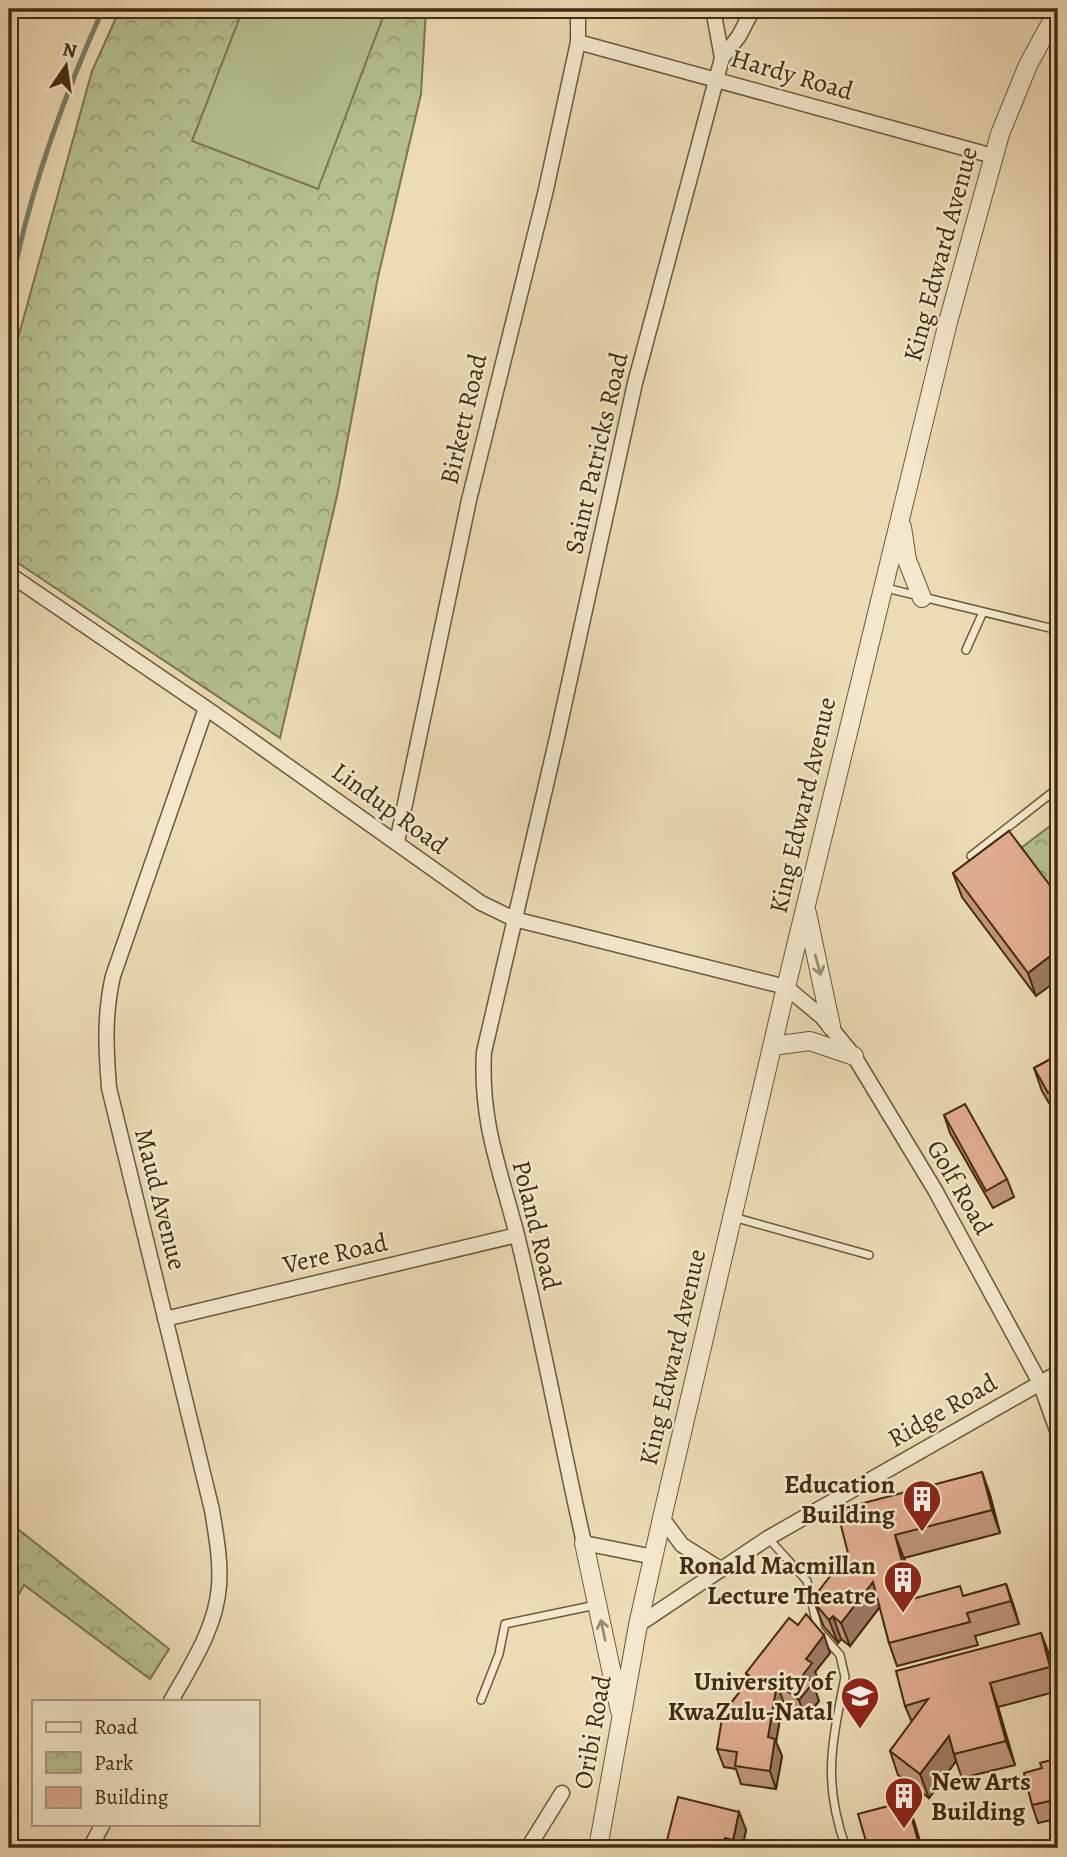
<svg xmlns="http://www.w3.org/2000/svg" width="1067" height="1857" font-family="Alegreya,serif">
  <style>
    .park { fill: url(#park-crowns); stroke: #7c7650; stroke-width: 2 }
    .pitch { fill: #b5c18f; stroke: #7c7650; stroke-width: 2 }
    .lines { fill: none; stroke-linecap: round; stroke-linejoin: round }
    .stream { stroke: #77816d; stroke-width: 5 }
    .service-casing { stroke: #6d573a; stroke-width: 10 }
    .minor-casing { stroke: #6d573a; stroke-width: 17 }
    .tertiary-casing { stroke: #6d573a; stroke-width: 20 }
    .service { stroke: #f3e8ce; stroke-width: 7 }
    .minor { stroke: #f3e8ce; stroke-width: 14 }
    .tertiary { stroke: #f3e8ce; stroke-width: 18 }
    .wall { fill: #c2967c; stroke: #432b11; stroke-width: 2 }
    .shaded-wall { fill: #9e7a65; stroke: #432b11; stroke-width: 2 }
    .building { fill: #e2ae90; stroke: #432b11; stroke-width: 2 }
    .oneway { stroke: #9b8a70 }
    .labels { text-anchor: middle; stroke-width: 5; stroke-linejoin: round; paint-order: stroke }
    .street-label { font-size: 26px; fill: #432b11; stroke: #f3e8ce }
    .poi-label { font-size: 26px; font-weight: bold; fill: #432b11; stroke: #f3e8ce; text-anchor: end }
  </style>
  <defs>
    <pattern id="park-crowns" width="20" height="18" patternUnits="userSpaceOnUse" patternTransform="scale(1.75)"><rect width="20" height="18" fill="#b5c18f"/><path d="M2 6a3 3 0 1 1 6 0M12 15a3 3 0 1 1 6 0" fill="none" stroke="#959d73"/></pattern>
  </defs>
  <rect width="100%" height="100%" fill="#ecdbb4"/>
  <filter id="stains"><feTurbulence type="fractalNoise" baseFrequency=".00286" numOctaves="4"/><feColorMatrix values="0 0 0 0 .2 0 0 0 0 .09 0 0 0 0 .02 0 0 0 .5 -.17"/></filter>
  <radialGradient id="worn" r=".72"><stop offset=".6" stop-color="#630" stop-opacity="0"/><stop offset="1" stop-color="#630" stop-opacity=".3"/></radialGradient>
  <path class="park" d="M120,9h306l-5,85 -43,183 -41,219 -57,242 -271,-181v-154l9,-65 74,-267z
    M1058,820v77l-37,-49z
    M9,1522l160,127 -19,30 -126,-94 -15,26z"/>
  <path class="pitch" d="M243,9h143l-68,180 -126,-48z"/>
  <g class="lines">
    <path class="stream" d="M9,298c18,-101 52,-196 94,-289"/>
    <g class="service-casing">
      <path id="service" d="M886,588l172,42
        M966,650l17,-38
        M971,856l87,-68
        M733,1217l136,38
        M768,1538l39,43 11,49 22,25 5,22c-13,67 -23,104 1,171
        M481,1700l18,-46 6,-30 91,-19
        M96,1838l13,10"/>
    </g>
    <g class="minor-casing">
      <path id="minor" d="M713,9l9,49
        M578,42l415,114
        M9,574l197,134 275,195 33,16 272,68 36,30 32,39 81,134 105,193 18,50
        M397,842l72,-342 76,-306 33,-152v-33
        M165,1319l352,-84
        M662,1518l20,27 38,24
        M654,1557l-70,-14c-23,-102 -42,-206 -67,-308 -17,-66 -37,-113 -33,-183l72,-310 79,-359 87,-325 17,-22 14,-27
        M638,1625l130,-87 290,-165
        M171,1701c20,-36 45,-73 48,-115 2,-25 -3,-51 -7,-76l-103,-422c-3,-39 -5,-73 4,-112l93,-268
        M90,1848l13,-24
        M528,1848l34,-55"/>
    </g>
    <g class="tertiary-casing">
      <path id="tertiary" d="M902,527l5,33 15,38
        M807,913l24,113
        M772,1046l38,-5 44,15
        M584,1543l36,168
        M598,1848l40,-223 24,-107 124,-531 162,-665 52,-188 28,-69 30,-55"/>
    </g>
    <use href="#service" class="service"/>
    <use href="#minor" class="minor"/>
    <use href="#tertiary" class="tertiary"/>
  </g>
  <path class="wall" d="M1009,831l27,165 -74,-99 -9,-24z
    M1058,1055v59l-2,1 -14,-24 -8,-23z
    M944,1115l63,64 7,18 -21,11 -43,-75z
    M982,1472l8,23 10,38 -96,25 10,40 49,-2 43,-12 8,23 5,17 -44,12 3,9 -81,21 -8,-23 -9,-36 -30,39 -9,-7 -3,4 -14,-16 -9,-23 33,-51z
    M798,1625l32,28 -15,19 4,9 -5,6 5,14 -14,17 -22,-17 -7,41 6,14 -6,33 -35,-5 -5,-15 -12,-2 -7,-18 11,-42 21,-27 -3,-7z
    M1041,1633l9,24 8,34 -60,16 17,58 -53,13 -6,-17 -27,37 -31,-23 -8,-24 22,-29 -7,-16z
    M1058,1758v66l-2,-5 -18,4 -6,-18 10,-37z
    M739,1812l7,18 -4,18h-77z"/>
  <path class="shaded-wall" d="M1058,950v30l-22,16 -8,-23z
    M982,1472l8,23 10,38 -8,-23z
    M895,1535l9,23 16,64 -8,-23z
    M873,1582l8,23 -31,41 -9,-23z
    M1006,1584l8,23 5,17 -8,-23z
    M833,1616l8,23 -3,4 -9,-23z
    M1041,1633l9,24 8,32 -8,-22z
    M824,1635l6,18 -15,19 4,9 -5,6 5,14 -14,17 -6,-18 7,-41z
    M777,1683l6,18 -7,41 6,14 -6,33 -6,-18 -2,-34z
    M990,1683l8,24 17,58 -9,-24z
    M949,1736l7,25 -27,37 -9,-24z
    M907,1801l8,23 7,24h-2z
    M739,1812l7,18 -4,18h-6l-3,-8z
    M725,1838l4,10h-6z"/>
  <path class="building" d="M1009,831l49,65v54l-30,23 -75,-100z
    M1058,1055v42l-4,-8 -6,4 -14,-25z
    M965,1104l42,75 -21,12 -42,-76z
    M1058,1179v11l-4,-8z
    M982,1472l10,38 -97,25 17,64 48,-13 3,10 43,-12 5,17 -44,12 3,9 -81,21 -16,-61 -32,41 -8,-7 -4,4 -14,-16 -1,-7 34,-44 -11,-43z
    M806,1614l18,21 -18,24 6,4 -9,12 10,8 -14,17 -22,-17 -9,54 7,2 -5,32 -35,-5 2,-14 -20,-3 7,-43 4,1 23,-30 -5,-4 43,-55 9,7z
    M1041,1633l9,34 -60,16 16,58 -52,13 -5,-18 -29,38 -30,-23 38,-52 -23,7 -9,-35z
    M1058,1758v47l-6,1 -2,-5 -18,4 -8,-32 18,-5 -2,-5z
    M678,1797l61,15 -6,28 -8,-2 -2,10h-58z
    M907,1801l13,47h-52l-10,-34z"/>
  <defs><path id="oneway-shaft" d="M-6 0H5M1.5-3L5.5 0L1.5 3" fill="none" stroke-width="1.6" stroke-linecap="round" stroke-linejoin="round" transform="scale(1.75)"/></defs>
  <g class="oneway">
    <use href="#oneway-shaft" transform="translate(818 965) rotate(75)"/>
    <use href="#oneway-shaft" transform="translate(603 1630) rotate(-102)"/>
  </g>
  <defs>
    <g id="building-pin" transform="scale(2.0125)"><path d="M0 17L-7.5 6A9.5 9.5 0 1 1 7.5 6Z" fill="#8f2418" stroke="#f3e8ce"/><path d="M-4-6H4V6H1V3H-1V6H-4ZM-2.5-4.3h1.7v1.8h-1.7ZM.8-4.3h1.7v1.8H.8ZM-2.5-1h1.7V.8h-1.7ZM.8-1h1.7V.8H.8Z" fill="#fff"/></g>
    <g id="university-pin" transform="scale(2.0125)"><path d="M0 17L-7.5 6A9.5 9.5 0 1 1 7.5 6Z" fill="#8f2418" stroke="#f3e8ce"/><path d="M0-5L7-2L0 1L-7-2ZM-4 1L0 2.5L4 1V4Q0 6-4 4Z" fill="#fff"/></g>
  </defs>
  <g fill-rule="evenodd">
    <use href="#building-pin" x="922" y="1499"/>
    <use href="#building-pin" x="903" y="1580"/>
    <use href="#university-pin" x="860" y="1696"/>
    <use href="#building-pin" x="904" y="1796"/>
  </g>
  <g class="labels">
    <g class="street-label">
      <text transform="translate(792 74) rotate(16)" y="9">Hardy Road</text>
      <text transform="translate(940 254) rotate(-75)" y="9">King Edward Avenue</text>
      <text transform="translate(463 419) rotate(-77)" y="9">Birkett Road</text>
      <text transform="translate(596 453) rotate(-77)" y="9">Saint Patricks Road</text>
      <text transform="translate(802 805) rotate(-77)" y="9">King Edward Avenue</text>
      <text transform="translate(390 808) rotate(36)" y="9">Lindup Road</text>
      <text transform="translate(960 1187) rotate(60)" y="9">Golf Road</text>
      <text transform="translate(161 1199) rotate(76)" y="9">Maud Avenue</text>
      <text transform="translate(537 1225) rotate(76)" y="9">Poland Road</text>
      <text transform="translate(335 1253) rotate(-13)" y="9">Vere Road</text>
      <text transform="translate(672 1357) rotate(-77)" y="9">King Edward Avenue</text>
      <text transform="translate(942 1410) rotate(-30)" y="9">Ridge Road</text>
      <text transform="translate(592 1732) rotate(-80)" y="9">Oribi Road</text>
    </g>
    <g class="poi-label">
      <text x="895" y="1493">Education<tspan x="895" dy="30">Building</tspan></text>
      <text x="876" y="1574">Ronald Macmillan<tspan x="876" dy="30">Lecture Theatre</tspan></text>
      <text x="833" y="1690">University of<tspan x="833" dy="30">KwaZulu-Natal</tspan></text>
      <text x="931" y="1790" text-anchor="start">New Arts<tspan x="931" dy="30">Building</tspan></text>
    </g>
  </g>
  <rect width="1067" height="1857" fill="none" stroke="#ecdbb4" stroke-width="35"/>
  <rect x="10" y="10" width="1046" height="1836" fill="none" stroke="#432b11" stroke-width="3.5"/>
  <rect x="18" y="18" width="1032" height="1822" fill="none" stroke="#432b11" stroke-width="2"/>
  <rect x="32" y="1700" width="228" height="126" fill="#f3e8ce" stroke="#ad9c82" stroke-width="2"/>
  <rect x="46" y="1722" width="35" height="10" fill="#f3e8ce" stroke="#ad9c82" stroke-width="2"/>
  <text x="94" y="1734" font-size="21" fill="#432b11">Road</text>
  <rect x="46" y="1752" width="35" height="21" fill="url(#park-crowns)" stroke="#ad9c82" stroke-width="2"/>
  <text x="94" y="1770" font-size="21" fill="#432b11">Park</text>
  <rect x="46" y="1787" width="35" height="21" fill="#e2ae90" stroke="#ad9c82" stroke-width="2"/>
  <text x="94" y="1804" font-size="21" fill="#432b11">Building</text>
  <g transform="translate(66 66) rotate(13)" stroke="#f3e8ce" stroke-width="5" paint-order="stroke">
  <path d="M0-5L12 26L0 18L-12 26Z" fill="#432b11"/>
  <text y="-10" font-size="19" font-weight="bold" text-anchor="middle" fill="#432b11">N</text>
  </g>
  <rect width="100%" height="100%" filter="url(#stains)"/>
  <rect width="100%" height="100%" fill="url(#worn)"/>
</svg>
